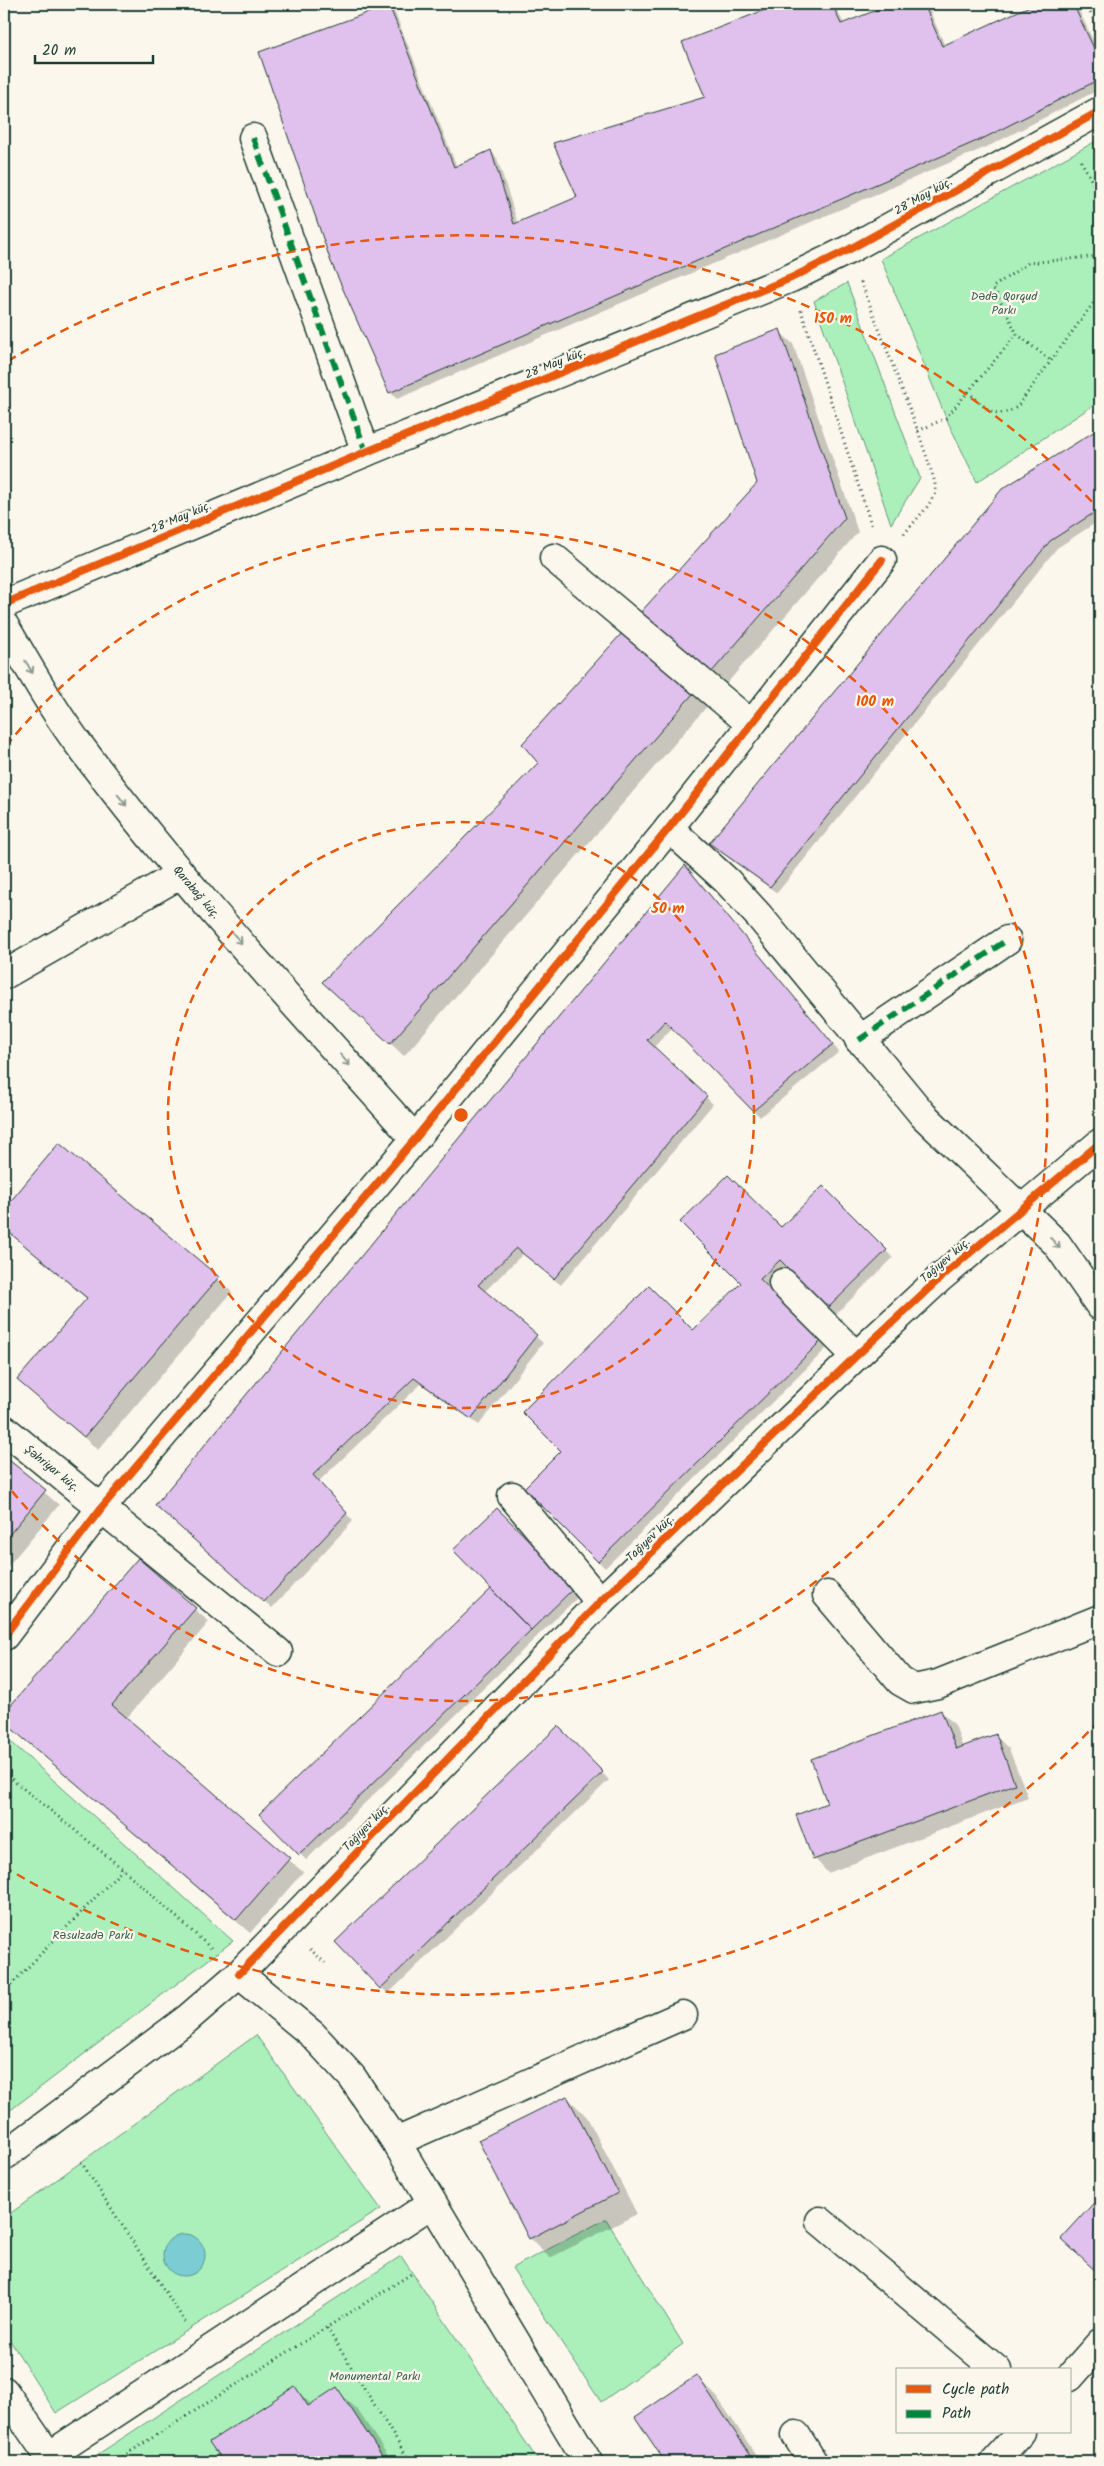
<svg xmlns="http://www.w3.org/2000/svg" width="1104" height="2466" font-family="Kalam,sans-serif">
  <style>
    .green { fill: #abf0bb; stroke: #659678 }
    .water { fill: #7ccdd3; stroke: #579393 }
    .shadow { fill: #0003 }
    .building { fill: #e0c0ec; stroke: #1f3d34 }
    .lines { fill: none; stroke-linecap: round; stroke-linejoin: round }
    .minor-casing { stroke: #1f3d34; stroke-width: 31 }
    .major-casing { stroke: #1f3d34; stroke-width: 31 }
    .path { stroke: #1f3d34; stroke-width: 3; stroke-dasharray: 1 4; stroke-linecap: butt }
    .minor { stroke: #fbf7ec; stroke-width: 28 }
    .major { stroke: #fbf7ec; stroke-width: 28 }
    .quiet { stroke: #00873e; stroke-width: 6; stroke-dasharray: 12 6; stroke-linecap: butt }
    .cycleway-casing { stroke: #fbf7ec; stroke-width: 11 }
    .cycleway { stroke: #e8590c; stroke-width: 8 }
    .oneway { stroke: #8d9a90 }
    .ring { fill: none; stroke: #e8590c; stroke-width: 2.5; stroke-dasharray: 9 6 }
    .labels { text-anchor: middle; stroke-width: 4.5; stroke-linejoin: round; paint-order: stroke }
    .street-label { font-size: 12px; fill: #1f3d34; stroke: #fbf7ec }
    .park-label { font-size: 12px; fill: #3b614f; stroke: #fbf7ec }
    .centre { fill: #e8590c; stroke: #fbf7ec; stroke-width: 2.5 }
    .ring-label { font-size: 15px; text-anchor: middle; font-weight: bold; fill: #e8590c; stroke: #fbf7ec; stroke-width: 4.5; stroke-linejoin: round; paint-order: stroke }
  </style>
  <rect width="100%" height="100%" fill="#fbf7ec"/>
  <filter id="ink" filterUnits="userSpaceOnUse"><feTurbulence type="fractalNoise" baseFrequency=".02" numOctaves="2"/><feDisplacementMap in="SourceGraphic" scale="10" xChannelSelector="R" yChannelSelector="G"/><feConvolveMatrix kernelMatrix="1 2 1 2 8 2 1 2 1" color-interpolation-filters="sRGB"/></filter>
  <g filter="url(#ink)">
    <path class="green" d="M1100,139v262l-123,81 -31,-64 -65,-159z
      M847,283l73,195 -29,46 -77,-223z
      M11,1742l222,199 -229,174v-364z
      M256,2035l125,174 -325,204 -52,-82v-113z
      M606,2219l77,125 -82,58 -89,-134z
      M401,2256l138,206h-453z"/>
    <path class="water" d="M163 2255a21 21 0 1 1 42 0a21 21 0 1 1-42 0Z"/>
    <path class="shadow" d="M783,4h51l10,20 52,-20h31l18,42 92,-42h39l24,51v34l-109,56 -594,254 -7,-7 -1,-386 6,7 62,154 34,-16 6,7 21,66 61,-27 127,-99 -22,-55z
      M779,331l14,13 65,188 -454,524 -80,-74 216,-219 218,-279z
      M1100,429v91l-43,28 -280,345 -59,-43 -7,-7 292,-353z
      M692,873l147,179 -79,65 -87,-90 -20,21 60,56 -152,181 -38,-31 -39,38 59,51 -64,82 -58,-41 -103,98 35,39 -81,87 -108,-96z
      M60,1145l172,147 -134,158 -79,-70 68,-81 -83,-71v-17z
      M823,1187l70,71 -57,56 -49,-48 -22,21 62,61 -222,220 -79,-80 167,-156 49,-49 39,-54z
      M4,1458l55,47 -55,66z
      M497,1510l83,85 -274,265 -45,-46 232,-225z
      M138,1559l71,63 -83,97 177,153 -53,61 -246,-212v-6z
      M941,1711l14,14 8,23 32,-13 14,14 19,48 -200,76 -13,-14 14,-55z
      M558,1728l51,52 -221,214 -51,-52z
      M567,2097l20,20 50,97 -87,44 -20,-20z
      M1100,2198v76l-38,-35z
      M697,2377l20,20 44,65h-94l-31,-45z
      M294,2388l18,17 24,-16 21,20 35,53h-167l-14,-20z"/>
    <path class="building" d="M780,4h52l9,20 51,-20h32l18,42 92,-42h39l27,57v18l-116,59 -595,255 -58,-131 -72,-210 130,-47 65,162 37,-17 23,74 63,-27 -24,-54 152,-46 -23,-55z
      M780,329l65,189 -455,526 -68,-62 216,-219 -16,-19 235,-261 -42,-129z
      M1100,428v81l-50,32 -280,346 -61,-44 293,-354z
      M685,865l148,179 -80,67 -88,-90 -18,19 60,56 -153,183 -38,-31 -38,37 59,50 -66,84 -57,-41 -101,97 34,38 -83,89 -109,-97z
      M59,1143l160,134 -135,160 -67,-57 70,-82 -83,-70v-19z
      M728,1175l53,52 42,-41 64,64 -59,58 -48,-48 -20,19 61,62 -223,221 -74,-74 37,-37 -39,-39 127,-126 44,44 48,-47 -61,-61z
      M4,1456l42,34 -42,51z
      M497,1508l78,79 -44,43 -78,-80z
      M138,1558l58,50 -84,97 178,153 -54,62 -232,-198v-9z
      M491,1589l40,41 -232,225 -40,-41z
      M941,1710l15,39 40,-15 19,50 -202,76 -17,-45 31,-12 -16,-44z
      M558,1726l45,46 -223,217 -45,-47z
      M567,2096l51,97 -89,46 -51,-99z
      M1100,2196v79l-39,-36z
      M697,2375l58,87h-90l-30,-45z
      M295,2386l13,20 29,-19 49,75h-163l-14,-20z"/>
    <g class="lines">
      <g class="minor-casing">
        <g id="minor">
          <path d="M253,138l113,314"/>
          <path d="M554,558l197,166"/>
          <path d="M4,604l362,-152 425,-174 57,-28 252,-139"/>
          <path id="s1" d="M4,625c25,42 49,86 79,125 102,137 219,262 332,389"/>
          <path d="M669,828l58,53 32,35 164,199 134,129 43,62"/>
          <path d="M4,975l177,-101"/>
          <path d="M859,1040l148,-100"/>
          <path d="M783,1283l73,73"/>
          <path id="s2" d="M4,1429l274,223"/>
          <path d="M512,1496l88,106"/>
          <path d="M827,1595l73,86 14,8 24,-5 162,-65"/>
          <path d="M4,1636l98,-129 313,-368 254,-311 213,-268"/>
          <path d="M239,1974l361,-372 256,-246 84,-78 160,-135"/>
          <path d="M396,2142l287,-127"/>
          <path d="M4,2156l183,-137 52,-45 74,61 39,42 44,65 192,320"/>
          <path d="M820,2221l177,149"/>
          <path d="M1070,2377l30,-34"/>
          <path d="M796,2435l17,27"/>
          <path d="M49,2456l382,-252"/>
          <path d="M994,2462l27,-30"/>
        </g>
      </g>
      <g class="major-casing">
        <path id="major" d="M4,2391l49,71"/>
      </g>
      <path class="path" d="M1086,4l14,29
        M1081,161l19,35
        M861,282l57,149 17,51v11l-7,13 -24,28
        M801,310l71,217
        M1017,334l33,26
        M968,392c19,16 25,29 49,15l83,-113
        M918,431l28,-13 71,-84 -24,-47 35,-24 72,-7
        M4,1773l119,96 90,81
        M310,1949l15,14
        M4,1992l119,-123
        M81,2162l106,163
        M327,2328l83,134
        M114,2462l297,-188"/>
      <use href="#minor" class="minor"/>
      <use href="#major" class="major"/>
      <path class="quiet" d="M253,138l113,314
        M859,1040l148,-100"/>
      <g class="cycleway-casing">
        <path id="cycleway" d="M4,604l362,-152 425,-174 57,-28 252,-139
          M4,1636l98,-129 313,-368 254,-311 213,-268
          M239,1974l361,-372 256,-246 84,-78 160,-135"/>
      </g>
      <use href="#cycleway" class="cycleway"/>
    </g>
    <defs><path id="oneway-shaft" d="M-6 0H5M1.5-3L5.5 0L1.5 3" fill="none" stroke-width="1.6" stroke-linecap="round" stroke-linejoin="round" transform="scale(1.25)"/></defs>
    <g class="oneway">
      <use href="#oneway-shaft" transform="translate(29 667) rotate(59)"/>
      <use href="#oneway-shaft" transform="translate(122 800) rotate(52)"/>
      <use href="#oneway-shaft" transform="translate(237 938) rotate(49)"/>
      <use href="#oneway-shaft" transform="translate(345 1060) rotate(49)"/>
      <use href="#oneway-shaft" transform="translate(1055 1243) rotate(48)"/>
    </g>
  </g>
  <g class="ring">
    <circle cx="461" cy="1115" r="293"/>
    <path d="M6 746A586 586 0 1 1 6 1484"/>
    <path d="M1099 1721A880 880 0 0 1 8 1869M8 361A880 880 0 0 1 1099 509"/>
  </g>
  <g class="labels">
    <g class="street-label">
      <text transform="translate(923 196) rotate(-29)" y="4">28 May küç.</text>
      <text transform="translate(555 363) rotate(-22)" y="4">28 May küç.</text>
      <text transform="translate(181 517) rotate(-23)" y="4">28 May küç.</text>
      <text dy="4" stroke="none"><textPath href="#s1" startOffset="330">Qarabağ küç.</textPath></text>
      <text transform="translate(945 1260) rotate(-41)" y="4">Tağıyev küç.</text>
      <text dy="4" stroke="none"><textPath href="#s2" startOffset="62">Şəhriyar küç.</textPath></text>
      <text transform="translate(650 1538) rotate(-44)" y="4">Tağıyev küç.</text>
      <text transform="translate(366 1827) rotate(-46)" y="4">Tağıyev küç.</text>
    </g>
    <g class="park-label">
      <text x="1004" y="300">Dədə Qorqud<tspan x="1004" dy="14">Parkı</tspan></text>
      <text x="93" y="1939">Rəsulzadə Parkı</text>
      <text x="375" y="2380">Monumental Parkı</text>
    </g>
  </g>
  <circle cx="461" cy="1115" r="8" class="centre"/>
  <g class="ring-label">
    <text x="833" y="323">150 m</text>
    <text x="875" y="706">100 m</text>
    <text x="668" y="913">50 m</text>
  </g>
  <rect width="1104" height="2466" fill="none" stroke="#fbf7ec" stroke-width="20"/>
  <rect x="10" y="10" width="1084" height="2446" fill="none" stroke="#1f3d34" stroke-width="2" filter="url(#ink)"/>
  <rect x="896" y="2368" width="175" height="65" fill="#fbf7ec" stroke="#a3ada2"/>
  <rect x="906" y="2385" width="25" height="8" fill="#e8590c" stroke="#a3ada2"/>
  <text x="942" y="2394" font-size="15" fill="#1f3d34">Cycle path</text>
  <rect x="906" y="2410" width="25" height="8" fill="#00873e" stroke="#a3ada2"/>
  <text x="942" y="2418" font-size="15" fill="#1f3d34">Path</text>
  <path d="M35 55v8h118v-8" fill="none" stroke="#1f3d34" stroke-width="2.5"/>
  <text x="42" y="55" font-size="15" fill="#1f3d34" stroke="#fbf7ec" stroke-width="4" paint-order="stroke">20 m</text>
</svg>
